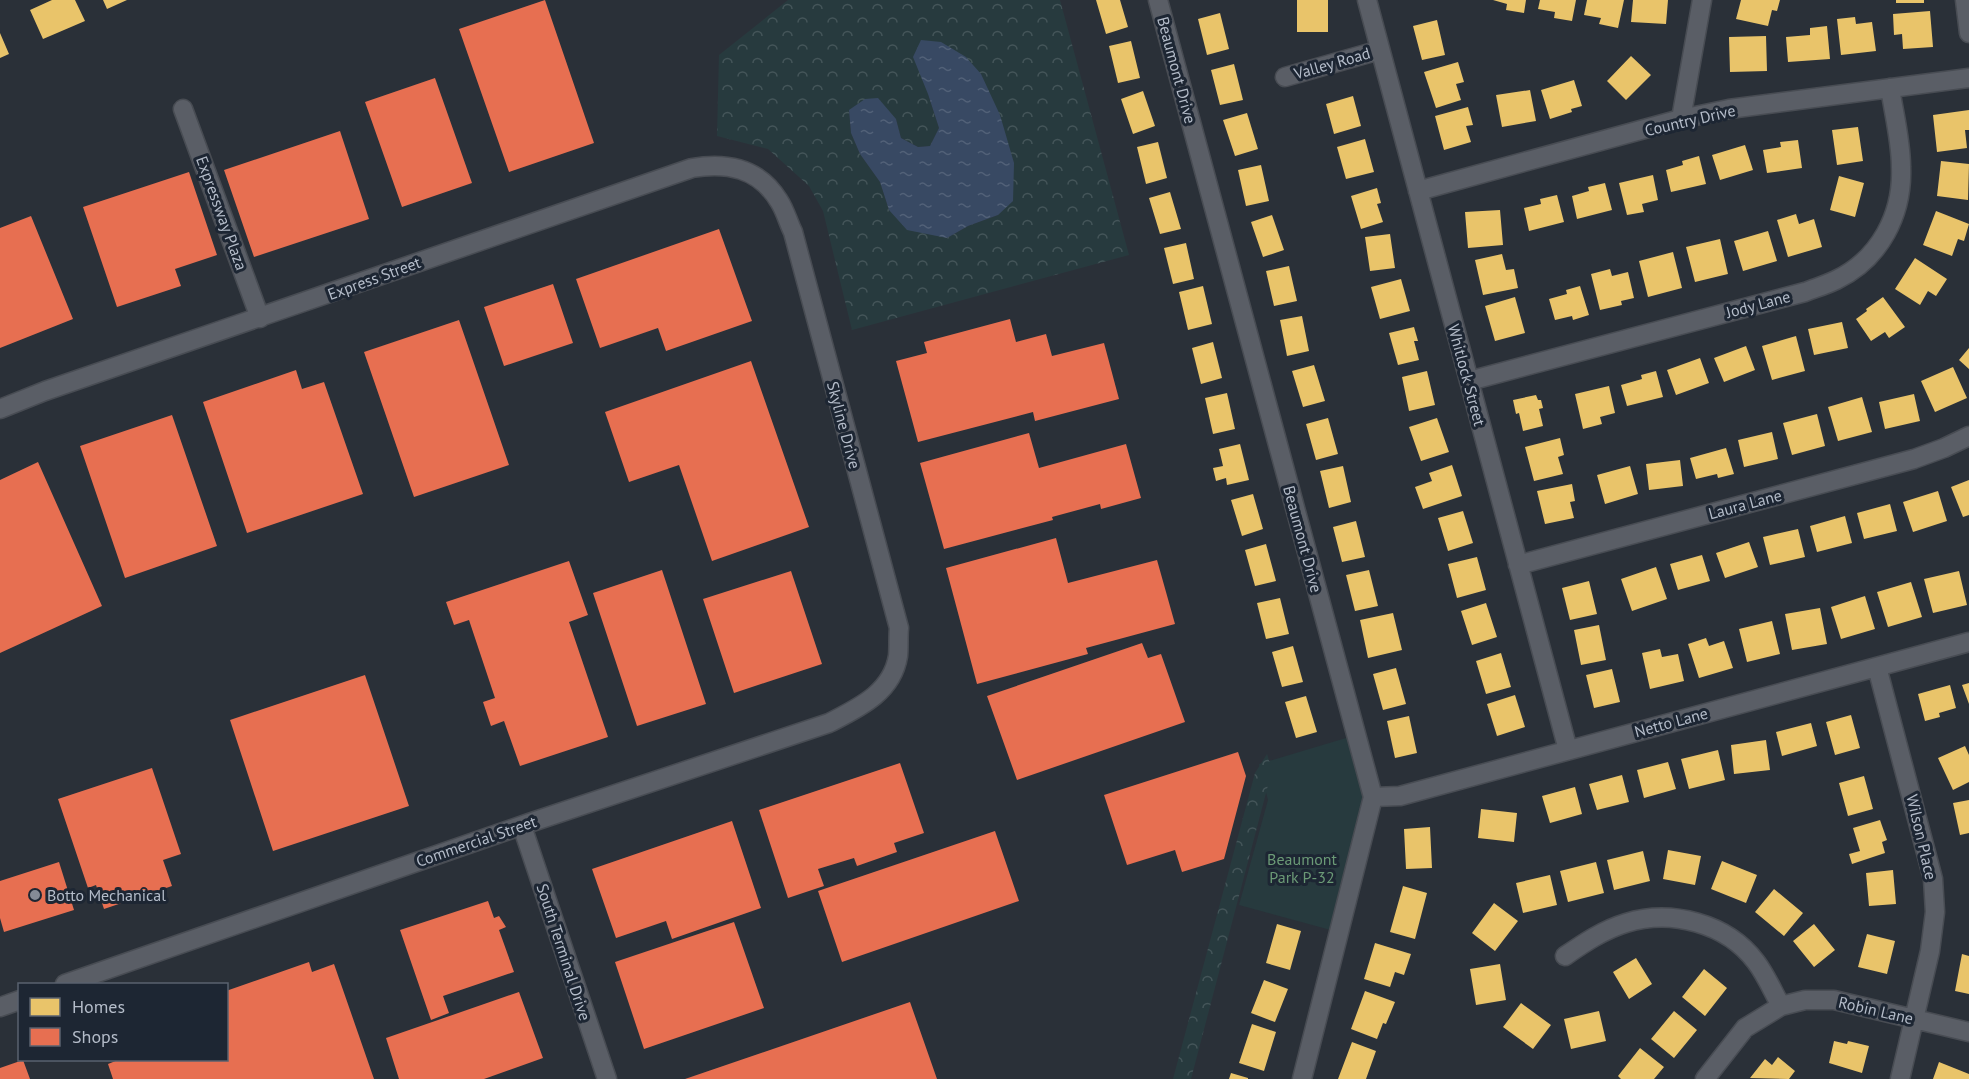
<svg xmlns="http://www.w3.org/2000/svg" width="1969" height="1079" font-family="'PT Sans',sans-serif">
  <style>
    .green { fill: #273a3e }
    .forest { fill: url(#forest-crowns); fill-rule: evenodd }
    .water { fill: url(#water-ripples) }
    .homes { fill: #e9c46a }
    .shops { fill: #e76f51 }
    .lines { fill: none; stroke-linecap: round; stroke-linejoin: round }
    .minor-casing { stroke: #484c53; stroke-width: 21 }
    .minor { stroke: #5a5e66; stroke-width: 18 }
    .poi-dot { fill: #848b96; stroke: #1d2633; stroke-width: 2 }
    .labels { text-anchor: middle; stroke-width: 6; stroke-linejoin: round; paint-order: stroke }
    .street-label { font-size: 16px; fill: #b4bcc9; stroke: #1d2633 }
    .park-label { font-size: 16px; fill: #6b9a76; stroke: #1d2633 }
    .poi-label { font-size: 16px; fill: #b4bcc9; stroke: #1d2633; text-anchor: start }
  </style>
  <defs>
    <pattern id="forest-crowns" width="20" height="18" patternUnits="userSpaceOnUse" patternTransform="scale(1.5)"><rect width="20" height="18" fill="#273a3e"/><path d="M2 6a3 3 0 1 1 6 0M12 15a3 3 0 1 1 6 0" fill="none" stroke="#445559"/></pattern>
    <pattern id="water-ripples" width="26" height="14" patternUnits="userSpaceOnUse" patternTransform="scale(1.5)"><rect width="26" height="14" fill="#384963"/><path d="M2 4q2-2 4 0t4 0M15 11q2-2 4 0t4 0" fill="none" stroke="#526178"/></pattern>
  </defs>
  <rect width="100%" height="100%" fill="#2a3038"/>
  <path class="green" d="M1356,735l17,62 -35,135 -99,-27 29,-105 -9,-36z"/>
  <path class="forest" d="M788,0h272l69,255 -277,75 -29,-119 -14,-25 -41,-37 -51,-13 2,-81zM928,94l70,121 -30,11 -21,12 -58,-28 -9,-28 -20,-28 -9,-21 -2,-23 47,9 5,19 17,9 12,-1 9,-18z
    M1267,754l5,16 -81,309h-18l82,-306z"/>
  <path class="water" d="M921,40l20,2 25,15 15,17 19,41 14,48 -1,38 -15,14 -30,11 -21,12 -40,-8 -18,-20 -9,-28 -20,-28 -9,-21 -2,-23 16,-11 13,-1 18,21 5,19 17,9 12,-1 9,-18 -11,-34 -15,-37z"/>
  <path class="homes" d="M52,0h23l10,21 -42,18 -13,-29z
    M103,0h24l-20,9z
    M1096,0h24l8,27 -22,7z
    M1297,0h31v32h-31z
    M1493,0h33l-2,13 -18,-3 1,-6z
    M1540,0h36l-4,21 -18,-3 1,-6 -17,-3z
    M1587,0h37l-6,28 -19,-4 2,-6 -17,-3z
    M1633,0h35l-2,24 -35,-2z
    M1741,0h39l-3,11 -5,-1 -4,16 -32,-7z
    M1896,0h28v3h-28z
    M1930,11l3,36 -30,2 -1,-15 -8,1 -1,-21z
    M1220,13l9,36 -22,6 -9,-36z
    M1855,17l1,7 16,-2 4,29 -35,4 -4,-36z
    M1437,20l8,35 -23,5 -9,-34z
    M1827,26l3,33 -42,3 -2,-25 24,-2v-7z
    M0,33l9,21 -9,4z
    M1766,36l1,35 -37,1 -1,-35z
    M1131,41l9,37 -22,5 -9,-37z
    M1631,56l20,19 -25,25 -19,-19z
    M1458,62l6,20 -8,2 5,16 -25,8 -12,-36z
    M1234,64l9,36 -23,5 -9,-35z
    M1574,80l8,26 -11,3 1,3 -22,7 -9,-29z
    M1530,90l6,31 -34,6 -6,-32z
    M1143,91l12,35 -22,8 -12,-35z
    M1353,96l8,30 -27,8 -8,-30z
    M1468,107l5,18 -7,1 5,16 -27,8 -9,-34z
    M1969,110v20h-4l2,18 -30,4 -4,-37z
    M1247,113l11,36 -23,7 -12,-36z
    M1858,127l5,34 -26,4 -5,-35z
    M1365,139l9,33 -28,7 -9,-32z
    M1798,140l4,28 -35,5 -4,-23 18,-3 -1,-5z
    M1158,142l9,36 -21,6 -9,-37z
    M1745,145l8,25 -33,10 -8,-25z
    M1699,156l7,28 -35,8 -5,-22 17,-5 -1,-4z
    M1941,161l28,3 -1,36 -31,-4z
    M1261,165l8,36 -23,5 -8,-36z
    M1653,175l5,25 -16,4 2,8 -17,3 -8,-32z
    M1839,176l25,7 -9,34 -25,-7z
    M1605,183l7,27 -35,9 -5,-23 17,-5 -1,-4z
    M1377,188l4,15 -4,1 6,18 -22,7 -10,-33z
    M1170,192l11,37 -21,5 -11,-36z
    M1557,195l7,27 -35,9 -5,-23 17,-4 -1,-5z
    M1500,210l3,35 -35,3 -3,-36z
    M1936,211l33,13 -5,17 -6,-2 -6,17 -29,-11z
    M1796,214l3,10 15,-5 8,28 -34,10 -11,-37z
    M1272,215l12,35 -21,7 -12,-35z
    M1768,231l9,30 -34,10 -9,-30z
    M1390,234l5,34 -25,3 -5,-34z
    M1720,239l8,35 -33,8 -9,-35z
    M1186,243l8,36 -21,5 -9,-36z
    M1673,252l9,36 -34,9 -9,-36z
    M1502,254l4,16 8,-1 4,19 -35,7 -8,-35z
    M1915,258l32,21 -11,17 -8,-5 -8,14 -25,-16z
    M1289,266l8,35 -23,5 -8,-35z
    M1610,269l2,7 16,-4 6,26 -13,3 1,4 -22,5 -9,-36z
    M1401,279l9,32 -30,8 -9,-32z
    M1203,286l9,38 -24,6 -9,-38z
    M1580,286l9,29 -16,5 -1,-4 -17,4 -6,-21 18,-5 -1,-4z
    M1515,297l10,36 -30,8 -10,-35z
    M1883,297l22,30 -16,11 -4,-6 -14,9 -15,-22 11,-8 -1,-2z
    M1302,316l7,35 -22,5 -7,-36z
    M1842,322l6,26 -34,7 -6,-26z
    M1414,327l4,14h-4l5,19 -21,5 -9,-32z
    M1796,336l9,35 -33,9 -10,-34z
    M1213,342l9,36 -21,6 -9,-36z
    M1746,346l9,24 -31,12 -10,-24z
    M1969,348v21l-10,-9z
    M1700,358l9,25 -33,12 -9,-25z
    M1314,365l11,36 -22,6 -11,-36z
    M1953,367l14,31 -32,14 -14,-31z
    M1427,371l8,34 -26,6 -7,-34z
    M1656,371l7,26 -36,9 -6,-21 21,-6 -1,-4z
    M1609,386l6,27 -15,4 2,7 -19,5 -8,-35z
    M1227,393l8,36 -22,5 -8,-36z
    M1914,394l6,27 -35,8 -6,-27z
    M1536,395l2,5h3l2,8 -4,1 4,17 -20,5 -4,-18 -3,1 -3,-14z
    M1862,397l10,35 -34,9 -10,-34z
    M1817,414l8,32 -33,9 -9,-32z
    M1328,418l10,36 -22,6 -10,-36z
    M1437,418l12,34 -28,9 -12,-34z
    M1772,432l6,27 -34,8 -6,-27z
    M1560,438l4,17 -6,2 5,17 -29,7 -9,-34z
    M1240,444l9,36 -22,5 -1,-7 -10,3 -3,-13 10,-2 -4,-17z
    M1726,448l8,26 -16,4 -1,-4 -21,5 -6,-21z
    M1680,460l3,26 -34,4 -3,-26z
    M1452,465l10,31 -39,13 -8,-22 17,-6 -3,-8z
    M1343,466l8,36 -22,6 -9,-37z
    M1630,466l8,28 -33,10 -8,-29z
    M1969,480v35l-6,2 -12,-30z
    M1572,484l3,17 -5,1 4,16 -29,6 -8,-33z
    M1938,491l9,30 -34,11 -10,-30z
    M1253,494l10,35 -21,7 -11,-36z
    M1890,504l7,27 -33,8 -7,-26z
    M1463,511l10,32 -25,8 -10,-33z
    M1845,516l7,27 -35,9 -7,-26z
    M1356,521l9,36 -23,5 -9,-35z
    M1798,529l7,28 -35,8 -7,-28z
    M1749,542l9,25 -33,11 -9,-25z
    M1266,544l10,37 -21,5 -10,-36z
    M1702,555l8,26 -32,9 -8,-26z
    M1477,557l9,33 -29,8 -9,-34z
    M1656,567l11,32 -35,12 -11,-32z
    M1369,570l9,36 -23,5 -9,-36z
    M1959,571l8,34 -34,8 -9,-34z
    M1589,581l8,33 -27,6 -8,-32z
    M1911,582l11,35 -34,10 -11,-35z
    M1865,596l10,33 -34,10 -10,-32z
    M1280,598l9,36 -23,5 -9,-36z
    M1486,603l11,34 -25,8 -11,-34z
    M1820,608l7,36 -35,6 -7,-36z
    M1393,613l9,37 -34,8 -8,-38z
    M1772,621l8,33 -33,8 -8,-33z
    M1599,625l7,35 -25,5 -7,-35z
    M1706,638l3,8 15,-5 9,27 -34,10 -11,-34z
    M1293,646l10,36 -21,5 -10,-35z
    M1660,649l2,8 16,-3 6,27 -34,8 -8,-36z
    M1501,653l10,34 -25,7 -10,-33z
    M1396,668l10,36 -23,6 -10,-36z
    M1612,669l8,33 -26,6 -8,-33z
    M1969,683v21l-7,-19z
    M1950,685l6,23 -17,5 1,4 -15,4 -7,-27z
    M1515,695l10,32 -28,9 -10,-32z
    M1306,696l11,36 -21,6 -11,-36z
    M1851,715l9,33 -25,7 -9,-33z
    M1409,716l8,37 -22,5 -8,-37z
    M1811,723l6,23 -35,10 -6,-24z
    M1766,740l4,30 -36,4 -3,-29z
    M1965,746l4,9v27l-16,8 -15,-32z
    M1718,750l7,30 -36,9 -8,-30z
    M1668,762l8,27 -32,9 -7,-28z
    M1622,775l7,27 -32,8 -8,-26z
    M1864,776l9,33 -25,7 -9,-33z
    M1575,787l7,27 -32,9 -8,-27z
    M1969,800v33l-9,2 -7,-32z
    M1481,809l36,4 -3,29 -36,-4z
    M1880,820l7,20 -5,2 3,11 -33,11 -3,-10 11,-3 -7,-23z
    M1430,827l2,41 -26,1 -2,-40z
    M1668,850l33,6 -6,29 -32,-6z
    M1643,851l7,30 -36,9 -7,-30z
    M1722,861l35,14 -11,28 -35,-14z
    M1596,862l8,31 -36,9 -8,-31z
    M1893,870l3,34 -27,2 -3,-33z
    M1550,875l7,30 -34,8 -7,-30z
    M1403,886l24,7 -12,46 -25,-7z
    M1774,889l29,24 -19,23 -29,-24z
    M1494,903l24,18 -23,30 -23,-18z
    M1277,924l24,7 -11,39 -24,-7z
    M1814,924l21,26 -21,17 -21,-26z
    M1867,934l28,7 -8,33 -29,-7z
    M1375,943l36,11 -7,21 -9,-3 -5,15 -26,-8z
    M1962,954l7,2v38l-14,-3z
    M1636,958l16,26 -23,15 -16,-27z
    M1500,964l6,36 -30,5 -6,-36z
    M1704,969l23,19 -22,28 -23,-19z
    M1264,980l24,9 -13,33 -24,-9z
    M1365,991l30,11 -9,22 -3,-1 -6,16 -26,-10z
    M1521,1003l30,22 -18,24 -30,-22z
    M1599,1011l7,30 -35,8 -7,-30z
    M1674,1011l23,19 -23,28 -23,-19z
    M1252,1024l24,8 -12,39 -25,-8z
    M1834,1041l13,3 1,-3 21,5 -7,27 -33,-10z
    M1352,1042l24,9 -10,28h-28z
    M1640,1048l24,19 -10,12h-33l-3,-3z
    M1778,1057l17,14 -6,8 -39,-1 15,-19 7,6z
    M1939,1062l30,12v5h-36z
    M1231,1073l17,5v1h-19z"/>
  <path class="shops" d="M545,0l49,143 -85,29 -50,-143z
    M435,78l37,105 -70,24 -37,-105z
    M340,131l29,88 -115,38 -30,-87z
    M189,172l28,83 -42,14 6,17 -64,21 -34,-100z
    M31,216l42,103 -73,29v-120z
    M719,229l33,92 -86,30 -8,-23 -58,20 -24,-69z
    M553,284l20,59 -69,23 -20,-59z
    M1010,319l6,23 30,-8 6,22 52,-13 15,56 -84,22 -2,-9 -115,30 -22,-81 31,-8 -3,-11z
    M459,320l50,145 -95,32 -50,-145z
    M751,361l58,166 -97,34 -33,-96 -50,17 -24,-70z
    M296,370l6,19 22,-7 39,112 -116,39 -44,-131z
    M172,415l45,131 -92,32 -45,-132z
    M1029,433l10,35 87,-24 15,54 -40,11 -1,-5 -48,13 1,3 -109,29 -24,-86z
    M38,462l64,144 -102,47v-173z
    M1056,538l12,45 89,-23 18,64 -89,24 2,6 -111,30 -31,-116z
    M569,561l19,54 -19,7 39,115 -88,29 -16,-45 -13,5 -8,-24 12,-4 -26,-78 -15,5 -8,-23z
    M662,570l44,134 -69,22 -44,-133z
    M791,571l31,93 -88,29 -31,-94z
    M1142,643l6,15 13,-4 24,68 -168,58 -30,-84z
    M365,675l44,131 -136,45 -43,-131z
    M1238,752l8,24 -22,83 -42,13 -7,-22 -48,15 -23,-70z
    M900,763l24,70 -30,10 3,9 -40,14 -3,-8 -36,11 6,17 -36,12 -29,-88z
    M152,768l29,86 -18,6 9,26 -68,23 -8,-24 -8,3 -30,-89z
    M732,821l29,87 -89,31 -6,-18 -50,17 -24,-69z
    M995,831l24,70 -177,61 -24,-71z
    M59,862l15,48 -70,22 -4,-14v-37z
    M488,901l6,17 5,-2 7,11 -7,3 15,42 -71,24 6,17 -18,7 -31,-90z
    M734,922l30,86 -120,41 -29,-87z
    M309,962l3,10 22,-8 40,115h-261l-5,-15 10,-4h108v-69z
    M519,992l24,66 -59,21h-85l-13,-41z
    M910,1002l27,77h-252z
    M23,1060l7,19h-30v-11z"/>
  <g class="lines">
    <g class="minor-casing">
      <path id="minor" d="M1158,0l215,797 -71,282
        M1367,0l201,750
        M1965,0l4,33
        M1285,77l95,-27
        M183,109l77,209
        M1681,119l21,-119
        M1418,191l263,-72 48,-10 240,-31
        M1469,381l336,-89c10,-4 21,-7 31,-12 44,-21 67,-66 65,-113 0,-26 -7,-53 -11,-79
        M0,409l45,-18 647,-223c35,-6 67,0 87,33 6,9 9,21 14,31l106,396c-1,9 0,19 -1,28 -6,37 -40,52 -69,67l-300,100 -464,161
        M1518,565l396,-106 30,-11 25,-12
        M1877,667l56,212 2,33 -5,39 -30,128
        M1373,797l27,-1 569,-154
        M522,826l85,253
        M1565,956c19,-13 38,-26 61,-33 45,-14 101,0 130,39 10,13 17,30 25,44
        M0,1007l20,-7
        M1705,1079l40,-51 36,-22 24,-6h29l135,32"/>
    </g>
    <use href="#minor" class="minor"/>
  </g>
  <circle class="poi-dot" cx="35" cy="895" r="6"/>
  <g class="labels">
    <g class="street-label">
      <text transform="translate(1332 63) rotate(-16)" y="6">Valley Road</text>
      <text transform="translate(1177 70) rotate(75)" y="6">Beaumont Drive</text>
      <text transform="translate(1690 120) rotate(-13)" y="6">Country Drive</text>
      <text transform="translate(222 213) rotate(70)" y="6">Expressway Plaza</text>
      <text transform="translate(374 278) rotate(-20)" y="6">Express Street</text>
      <text transform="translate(1758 304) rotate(-15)" y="6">Jody Lane</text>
      <text transform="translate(1467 375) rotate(75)" y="6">Whitlock Street</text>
      <text transform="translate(844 425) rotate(75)" y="6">Skyline Drive</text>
      <text transform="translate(1745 504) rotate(-15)" y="6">Laura Lane</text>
      <text transform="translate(1303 539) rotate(75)" y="6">Beaumont Drive</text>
      <text transform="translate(1671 722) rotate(-15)" y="6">Netto Lane</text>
      <text transform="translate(1922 837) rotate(77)" y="6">Wilson Place</text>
      <text transform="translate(476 841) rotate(-19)" y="6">Commercial Street</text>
      <text transform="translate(564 952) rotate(72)" y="6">South Terminal Drive</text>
      <text transform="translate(1876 1010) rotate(13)" y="6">Robin Lane</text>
    </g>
    <g class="park-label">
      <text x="1302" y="865">Beaumont<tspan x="1302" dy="18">Park P-32</tspan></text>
    </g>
    <g class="poi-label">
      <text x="47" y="901">Botto Mechanical</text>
    </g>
  </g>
  <rect x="18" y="983" width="210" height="78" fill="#1d2633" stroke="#59626f" stroke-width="1.5"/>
  <rect x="30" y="998" width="30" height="18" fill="#e9c46a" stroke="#59626f" stroke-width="1.5"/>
  <text x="72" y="1013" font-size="18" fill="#b4bcc9">Homes</text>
  <rect x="30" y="1028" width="30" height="18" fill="#e76f51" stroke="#59626f" stroke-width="1.5"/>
  <text x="72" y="1043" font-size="18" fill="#b4bcc9">Shops</text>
</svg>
